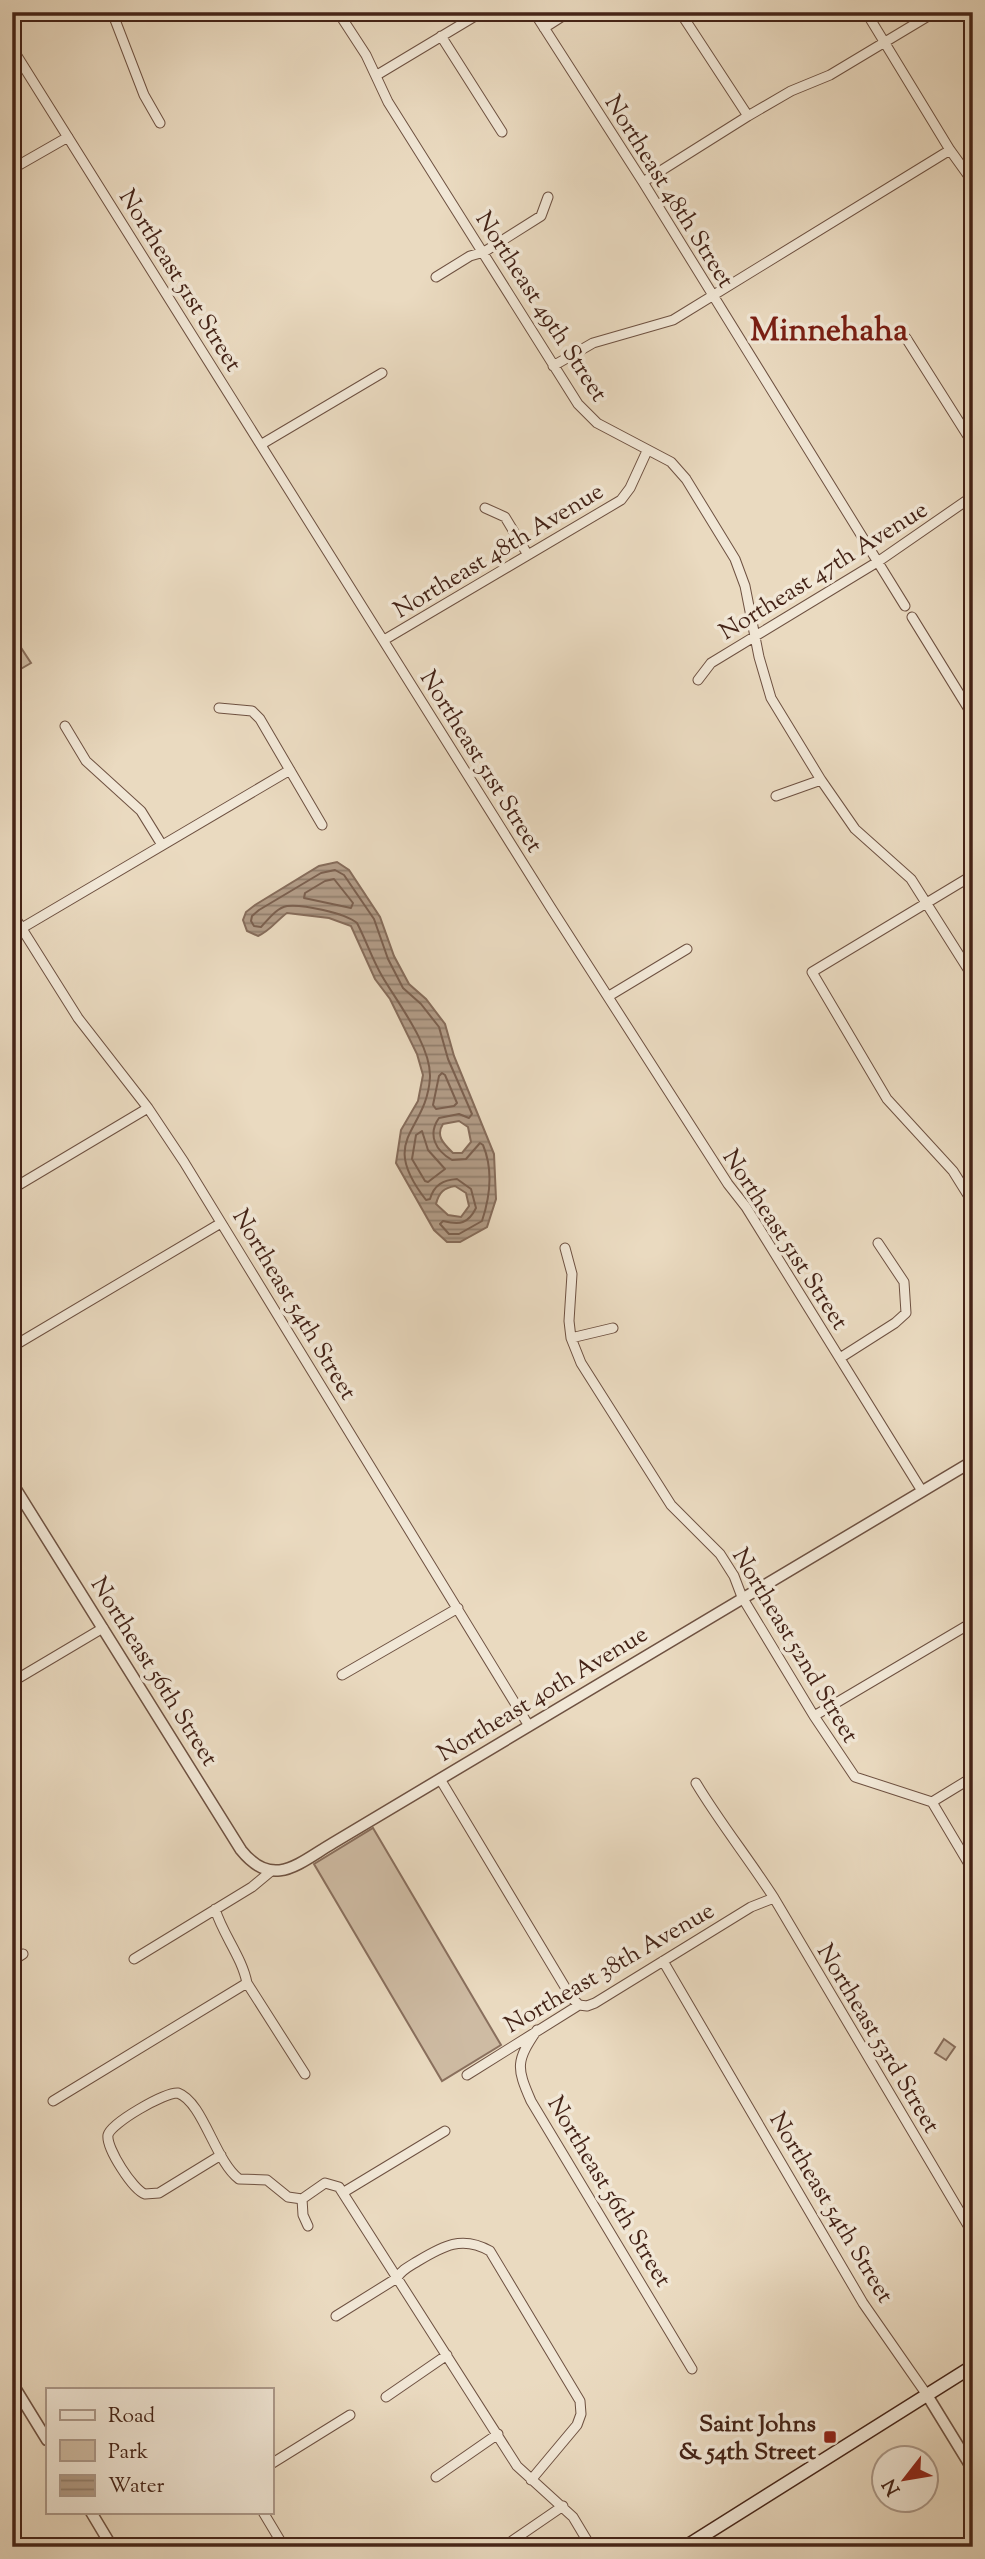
<svg xmlns="http://www.w3.org/2000/svg" width="985" height="2559" font-family="'Sorts Mill Goudy',serif">
  <style>
    .green { fill: #cebba3; stroke: #896f5d; stroke-width: 2 }
    .water { fill: url(#water-rules); stroke: #866c5a; stroke-width: 2; fill-rule: evenodd }
    .lines { fill: none; stroke-linecap: round; stroke-linejoin: round }
    .shore { stroke: #7b604f; stroke-width: 2 }
    .minor-casing { stroke: #6e5141; stroke-width: 11 }
    .tertiary-casing { stroke: #6e5141; stroke-width: 13 }
    .secondary-casing { stroke: #442317; stroke-width: 15 }
    .minor { stroke: #f1e7d6; stroke-width: 9 }
    .tertiary { stroke: #f1e7d6; stroke-width: 10 }
    .secondary { stroke: #f1e7d6; stroke-width: 12 }
    .poi-dot { fill: #8f2418; stroke: #f1e7d6; stroke-width: 2.5 }
    .labels { text-anchor: middle; stroke-width: 7; stroke-linejoin: round; paint-order: stroke }
    .street-label { font-size: 24px; fill: #442317; stroke: #f1e7d6 }
    .poi-label { font-size: 24px; font-weight: bold; fill: #442317; stroke: #f1e7d6; text-anchor: end }
    .district-label { font-size: 32px; font-weight: bold; fill: #7a1f14; stroke: #f1e7d6 }
  </style>
  <defs>
    <pattern id="water-rules" width="6" height="5" patternUnits="userSpaceOnUse" patternTransform="scale(1.75)"><rect width="6" height="5" fill="#b29c87"/><path d="M0 2.5h6" fill="none" stroke="#927f6d"/></pattern>
  </defs>
  <rect width="100%" height="100%" fill="#eadac0"/>
  <filter id="stains"><feTurbulence type="fractalNoise" baseFrequency=".00286" numOctaves="4"/><feColorMatrix values="0 0 0 0 .2 0 0 0 0 .09 0 0 0 0 .02 0 0 0 .5 -.17"/></filter>
  <radialGradient id="worn" r=".72"><stop offset=".6" stop-color="#630" stop-opacity="0"/><stop offset="1" stop-color="#630" stop-opacity=".3"/></radialGradient>
  <path class="green" d="M12,634l19,29 -19,11z
    M373,1828l128,217 -59,36 -128,-217z
    M944,2039l11,8 -9,13 -11,-7z"/>
  <path class="water" d="M337,862l12,8 31,47 14,39 15,28 17,15 19,25 9,32 40,98 2,45 -9,28 -27,15h-13l-13,-12 -38,-67 5,-33 17,-29 5,-26 -6,-21 -27,-55 -15,-20 -24,-53 -22,-8 -42,-5c-10,7 -17,18 -29,23l-11,-5 -4,-11 3,-8 9,-7 64,-39zM459,1121l9,6 3,15 -9,11h-9c-9,-9 -18,-17 -10,-29zM455,1186l11,7 3,13 -8,11 -13,-2 -12,-11c3,-12 8,-16 19,-18z"/>
  <g class="lines">
    <path class="shore" d="M335,870l9,5 30,44 14,40 15,29 18,16 18,23 9,32 24,55 -3,4 -10,-4 -20,4c-12,17 -3,33 13,42l14,-1 14,-16 3,2c10,24 7,52 -1,76l-23,13h-10l-9,-10 3,-3c17,4 25,3 33,-13l-5,-19 -14,-10c-14,1 -23,6 -27,20l-4,1c-49,-63 1,-67 4,-123 1,-32 -33,-75 -48,-101 -10,-17 -16,-36 -25,-53 -12,-10 -55,-19 -70,-17 -11,2 -19,14 -26,21l-7,-1 -3,-5 1,-5 7,-6 62,-37z
      M334,879l19,24 -2,5 -47,-10 1,-5 20,-12z
      M442,1073l3,2 12,28 -3,3 -18,3 -3,-4 6,-29z
      M422,1131l6,19 17,19 -17,13 -3,-1 -13,-22 4,-24z"/>
    <g class="minor-casing">
      <path id="minor" d="M112,12l32,83 16,28
        M338,12l28,43 22,47 190,302 19,19 74,39 15,17 49,80 10,27 14,71 12,41 50,82 34,49 56,50 62,98
        M534,12l109,170 262,424
        M680,12l68,104
        M866,12l84,138 23,32
        M544,28l25,-16
        M441,36l61,96
        M12,48l539,860 177,276 18,23 176,284
        M377,75l105,-63
        M12,169l56,-32
        M643,182l105,-66 43,-25 39,-16 105,-63
        M436,277l34,-21 14,-4 57,-36 7,-19
        M906,338l67,106
        M553,366l40,-23 80,-23 277,-170
        M262,444l120,-71
        M485,508l20,9 23,38
        M912,617l61,99
        M384,640l237,-140 9,-12 17,-37
        M698,680l13,-17 168,-102 94,-65
        M219,708l33,3 8,8 62,106
        M65,726l21,35 55,50 21,34
        M776,796l45,-16
        M973,875l-161,97 75,127 66,72 20,32
        M12,913l66,105 70,90 36,54 345,564
        M22,928l268,-158
        M609,996l78,-47
        M12,1189l136,-81
        M565,1248l7,26 -3,47 2,17 10,25 90,142 49,49 14,22 8,21 72,119 41,61 77,25 41,69
        M571,1338l42,-10
        M12,1347l209,-124
        M840,1358l55,-35 11,-10 -2,-31 -26,-39
        M342,1675l116,-67
        M12,1682l91,-54
        M814,1716l159,-94
        M440,1779l131,218 8,8
        M696,1783c24,40 53,76 78,115l199,336
        M932,1802l41,-25
        M215,1909c8,26 27,48 32,74l58,91
        M134,1959l118,-72 18,-15
        M12,1961l11,-7
        M663,1961l200,342 64,92
        M537,2030c-21,31 -21,37 -6,71l161,268
        M467,2075l112,-70 8,1 8,-3 156,-96 23,-9
        M53,2101l194,-118
        M221,2155l-62,38 -14,1c-12,-4 -39,-46 -37,-59 3,-12 57,-43 70,-42 25,9 37,68 61,86l28,1 21,17 14,2 23,-16 14,4 178,279 56,51 18,30
        M344,2192l101,-61
        M302,2199l1,16 5,11
        M336,2316l61,-38c4,-8 13,-12 21,-17 25,-15 44,-26 72,-10l90,150 1,13 -4,11 -46,55
        M386,2397l61,-42
        M271,2464l79,-49
        M436,2477l62,-43
        M263,2512l21,35
        M370,2547l1,-1
        M507,2547l2,-4 54,-37"/>
    </g>
    <g class="tertiary-casing">
      <path id="tertiary" d="M12,1483l229,367c32,40 58,13 92,-7l640,-382
        M12,2383l35,57
        M927,2395l46,75
        M91,2512l21,35"/>
    </g>
    <g class="secondary-casing">
      <path id="secondary" d="M685,2547l288,-181"/>
    </g>
    <use href="#minor" class="minor"/>
    <use href="#tertiary" class="tertiary"/>
    <use href="#secondary" class="secondary"/>
  </g>
  <rect class="poi-dot" x="823" y="2430" width="14" height="14" rx="3.5"/>
  <g class="labels">
    <g class="street-label">
      <text transform="translate(670 191) rotate(58)" y="8">Northeast 48th Street</text>
      <text transform="translate(181 280) rotate(58)" y="8">Northeast 51st Street</text>
      <text transform="translate(542 306) rotate(57)" y="8">Northeast 49th Street</text>
      <text transform="translate(498 550) rotate(-31)" y="8">Northeast 48th Avenue</text>
      <text transform="translate(823 570) rotate(-32)" y="8">Northeast 47th Avenue</text>
      <text transform="translate(482 761) rotate(58)" y="8">Northeast 51st Street</text>
      <text transform="translate(786 1239) rotate(57)" y="8">Northeast 51st Street</text>
      <text transform="translate(295 1304) rotate(59)" y="8">Northeast 54th Street</text>
      <text transform="translate(796 1645) rotate(59)" y="8">Northeast 52nd Street</text>
      <text transform="translate(155 1671) rotate(58)" y="8">Northeast 56th Street</text>
      <text transform="translate(542 1693) rotate(-31)" y="8">Northeast 40th Avenue</text>
      <text transform="translate(609 1967) rotate(-30)" y="8">Northeast 38th Avenue</text>
      <text transform="translate(879 2038) rotate(59)" y="8">Northeast 53rd Street</text>
      <text transform="translate(610 2191) rotate(59)" y="8">Northeast 56th Street</text>
      <text transform="translate(832 2207) rotate(59)" y="8">Northeast 54th Street</text>
    </g>
    <g class="poi-label">
      <text x="816" y="2431">Saint Johns<tspan x="816" dy="28">&amp; 54th Street</tspan></text>
    </g>
    <g class="district-label">
      <text x="829" y="340">Minnehaha</text>
    </g>
  </g>
  <rect width="985" height="2559" fill="none" stroke="#eadac0" stroke-width="42"/>
  <rect x="14" y="14" width="957" height="2531" fill="none" stroke="#442317" stroke-width="3.5"/>
  <rect x="21" y="21" width="943" height="2517" fill="none" stroke="#442317" stroke-width="2"/>
  <rect x="46" y="2388" width="228" height="126" fill="#f1e7d6" stroke="#ac998a" stroke-width="2"/>
  <rect x="60" y="2410" width="35" height="10" fill="#f1e7d6" stroke="#ac998a" stroke-width="2"/>
  <text x="108" y="2422" font-size="21" fill="#442317">Road</text>
  <rect x="60" y="2440" width="35" height="21" fill="#cebba3" stroke="#ac998a" stroke-width="2"/>
  <text x="108" y="2458" font-size="21" fill="#442317">Park</text>
  <rect x="60" y="2475" width="35" height="21" fill="url(#water-rules)" stroke="#ac998a" stroke-width="2"/>
  <text x="108" y="2492" font-size="21" fill="#442317">Water</text>
  <g transform="translate(905 2479) rotate(239)"><circle r="33" fill="#f1e7d6" stroke="#ac998a" stroke-width="2"/>
  <path d="M0-5L12 26L0 18L-12 26Z" fill="#8f2418"/>
  <text y="-10" font-size="19" font-weight="bold" text-anchor="middle" fill="#442317">N</text>
  </g>
  <rect width="100%" height="100%" filter="url(#stains)"/>
  <rect width="100%" height="100%" fill="url(#worn)"/>
</svg>
